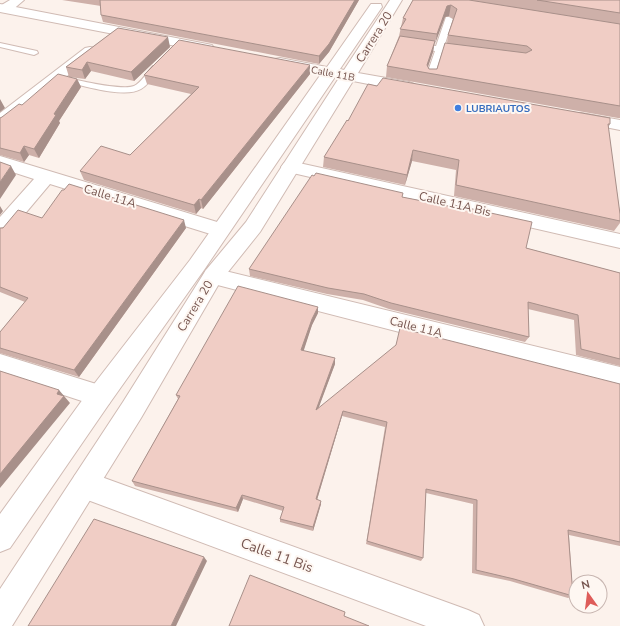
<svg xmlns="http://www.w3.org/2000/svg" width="620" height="626" font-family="'Nunito Sans',sans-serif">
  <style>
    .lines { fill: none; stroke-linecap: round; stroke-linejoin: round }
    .service-casing { stroke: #d0bbb4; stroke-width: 2 }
    .minor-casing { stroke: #d0bbb4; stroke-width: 2 }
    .tertiary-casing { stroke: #d0bbb4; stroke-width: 2 }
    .service { fill: #fff; fill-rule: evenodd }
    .minor { fill: #fff; fill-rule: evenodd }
    .tertiary { fill: #fff; fill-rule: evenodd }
    .wall { fill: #ceb0a9; fill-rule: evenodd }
    .shaded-wall { fill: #a8908a }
    .building { fill: #f0cdc5; stroke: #a8908a }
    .shop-dot { fill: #3f7fe0; stroke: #fef7f2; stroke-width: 1.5 }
    .labels { text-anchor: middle; stroke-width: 4; stroke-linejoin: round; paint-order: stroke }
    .far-street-label { font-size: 10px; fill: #76554f; stroke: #fef7f2 }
    .far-shop-label { font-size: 10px; font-weight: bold; fill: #366cbe; stroke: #fef7f2; text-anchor: start }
    .street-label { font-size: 12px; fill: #76554f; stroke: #fef7f2 }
    .near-street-label { font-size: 14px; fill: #76554f; stroke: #fef7f2 }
  </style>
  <rect width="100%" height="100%" fill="#fcf2ec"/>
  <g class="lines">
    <g class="service-casing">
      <path id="service" d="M446,17h3l4,2 -9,28 15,3 4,2 -4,2 -17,-2 -8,25 -1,2h-6l-1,-2 9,-26 -18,-3 -4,-2 4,-2 19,2z
        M0,43l37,8 1,2 -4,2 -34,-8z
        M153,66h3l4,2c-5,7 -12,17 -19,21 -16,10 -60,-4 -78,-8l-4,-2 4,-2c14,3 59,14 71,9 7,-3 13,-14 19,-20z"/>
    </g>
    <g class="minor-casing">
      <path id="minor" d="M10,0h14l-14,12h-10v-6z
        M90,47l5,1 2,3 -2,3 -89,70 -6,2v-13l85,-65z
        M0,156l227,69 3,5 -3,5 -7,2 -170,-53 -43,51 -7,2v-20l34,-38 -34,-11z
        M290,161l330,73v14l-336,-77 -3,-4 3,-4z
        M213,268l407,99v22l-414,-107 -3,-6 3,-6z
        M0,354l109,34 3,8 -3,8 -9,3 -100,-33z
        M85,471l383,139 11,5 5,11h-58l-341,-127 -10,-4 -4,-10 4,-10z"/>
    </g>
    <g class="tertiary-casing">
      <path id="tertiary" d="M390,0h12l-44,73 51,9 5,2 3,3 -3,3 -5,2 -56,-11 -93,151 -40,50 -79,136 -129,208h-12v-37l123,-187 83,-132 40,-48 93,-144 -4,-1 -131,193 -95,134 -99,144 -10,4v-38l91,-126 99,-128 131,-186 -46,-9 -2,-3 2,-3 5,-1 47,9 44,-63h10l1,3 -42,62 4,1z
        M0,4l207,40 5,1 2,3 -2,3 -5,1 -207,-40z
        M581,113l39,7v10l-45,-9 -2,-3 2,-3z"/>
    </g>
    <use href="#service" class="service"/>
    <use href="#minor" class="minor"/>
    <use href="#tertiary" class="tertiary"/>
  </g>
  <path class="wall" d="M62,0h297l-30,52 -10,12 -216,-42 -2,-7v-9z
    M413,0h207v118h-2l-232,-41 1,-11 12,-30 4,-18zM449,16l4,3 -5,16 -1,8 -10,26h-8l-1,-2 5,-15 1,-8 11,-27z
    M118,28l52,19 -36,34 -43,-10 -6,8 -16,-2 -3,-10z
    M310,74l-107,135 -2,-1 -5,6 -112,-34 -4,-9 50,-16 61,-61 -44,-10 -3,-9z
    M77,79l4,8 -22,34 1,2 -21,35 -10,-3 -5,7 -24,-7v-37z
    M377,86l233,38 -2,4 12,86v9l-6,8 -160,-35 2,-26 -44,-9 -7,24 -82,-18 1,-10 24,-36z
    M402,197l51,10 1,-2 72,43 94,25v93l-44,-11 -2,-35 -46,-11 1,28 -4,5 -136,-33 -26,-9 -36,-6 -77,-18 -1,-7z
    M42,218l144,10 -107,149 -79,-24v-21l25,-30 -25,-10v-64z
    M318,307v6l-6,12 -9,26 32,13 -17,44 302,-24v162l-51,-11 4,61 -5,2 -58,-17 -38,-8 1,-69 -47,-11 -3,65 -2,3 -55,-17 19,-117 -43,-11 -25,84 4,4 -8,27 -33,-9v-3l3,-8 -40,-12 -5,13 -103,-26 -3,-5 46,-82 -2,-4z"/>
  <path class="shaded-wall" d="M355,0h4l-30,52 -10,12v-8z
    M451,5l-2,11 -4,1 -10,27 2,-10 10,-28z
    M168,37l2,10 -36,34 -3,-9z
    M435,41l-2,11 -7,20 1,-7z
    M87,62l4,9 -6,8 -3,-9z
    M310,65v9l-107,135 -2,-9z
    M77,79l4,8 -22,34 1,2 -21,35 -5,-9 20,-35z
    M0,99l5,9 -5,4z
    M24,146l5,9 -5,7 -4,-9z
    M413,150l-1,11 -7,24 2,-10z
    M11,166l5,9 -16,24v-17z
    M199,199l2,9 -5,6 -2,-9z
    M0,206l3,5 -3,4z
    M184,220l2,8 -107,149 -5,-7z
    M318,307v6l-6,12 -10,31 -1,-6 11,-31z
    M335,358v6l-19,51v-5z
    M59,390l11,13 -70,85v-14z
    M343,411l-1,5 -26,87v-4z
    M242,495l1,4 -5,13 -2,-4z
    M321,501v3l-8,27v-4z
    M204,557l3,4 -31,65h-5z"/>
  <path class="building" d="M100,0h255l-26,44 -10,12 -218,-41z
    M413,0h56l151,24v82l-233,-40 13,-30 35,5 -8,24 2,4h8l8,-26 81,10 6,-3 -5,-4 -79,-11 9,-26 -6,-4 -4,1 -10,28 -37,-5 6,-10 -3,-1z
    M537,0h83v13z
    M118,28l50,9 -37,35 -44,-10 -5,8 -16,-3z
    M179,40l131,25 -109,135 -2,-1 -5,6 -114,-34 21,-25 29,9 69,-68 -55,-12z
    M58,74l19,5 -23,35 2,1 -22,34 -10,-3 -4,7 -20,-5v-30l2,-1 17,-13 3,1z
    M383,78l227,40v6h-2l12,90v7l-164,-36 3,-25 -46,-10 -6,25 -83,-18 23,-37 1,1 20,-37 9,2z
    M0,162l11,4 -11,16z
    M316,173l87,20 -1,4 51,10 1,-2 78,17 -6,26 94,25v86l-39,-10 -3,-34 -50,-13 1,35 -138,-34 -27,-9 -36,-6 -79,-19 63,-94 2,1z
    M69,184l115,36 -110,150 -74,-22v-16l28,-34 -28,-11v-59h3l15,-18 24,8 20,-28h2z
    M238,286l80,21 -6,12 -11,31 34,8 -19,52 80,-65 4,-17 220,56v158l-52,-12 5,66 -59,-17 -38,-9 1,-70 -51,-11 -3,69 -56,-17 20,-119 -44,-11 -27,88 5,2 -8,26 -33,-8 4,-12 -42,-12 -6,13 -104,-27 48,-85 -4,-1z
    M0,371l59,19 -2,4 7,2 -64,78z
    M94,519l110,38 -33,69h-143z
    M250,575l95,37 -1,4 25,10h-140z"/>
  <circle class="shop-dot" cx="458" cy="108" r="4"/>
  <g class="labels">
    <g class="far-street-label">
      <text transform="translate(333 73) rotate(11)" y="4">Calle 11B</text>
    </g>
    <g class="far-shop-label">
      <text x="466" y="112">LUBRIAUTOS</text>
    </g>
    <g class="street-label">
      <text transform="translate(374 37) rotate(-58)" y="4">Carrera 20</text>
      <text transform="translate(110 196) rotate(17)" y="4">Calle 11A</text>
      <text transform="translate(455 204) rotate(13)" y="4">Calle 11A Bis</text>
      <text transform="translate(195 306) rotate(-59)" y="4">Carrera 20</text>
      <text transform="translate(416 327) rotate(14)" y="4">Calle 11A</text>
    </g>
    <g class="near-street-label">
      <text transform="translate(277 555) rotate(20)" y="5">Calle 11 Bis</text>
    </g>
  </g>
  <g transform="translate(588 594) rotate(346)"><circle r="19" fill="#fef7f2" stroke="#c8b6b1"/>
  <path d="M0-3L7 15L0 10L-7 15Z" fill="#de5c59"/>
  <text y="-6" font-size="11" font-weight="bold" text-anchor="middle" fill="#76554f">N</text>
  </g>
</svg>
